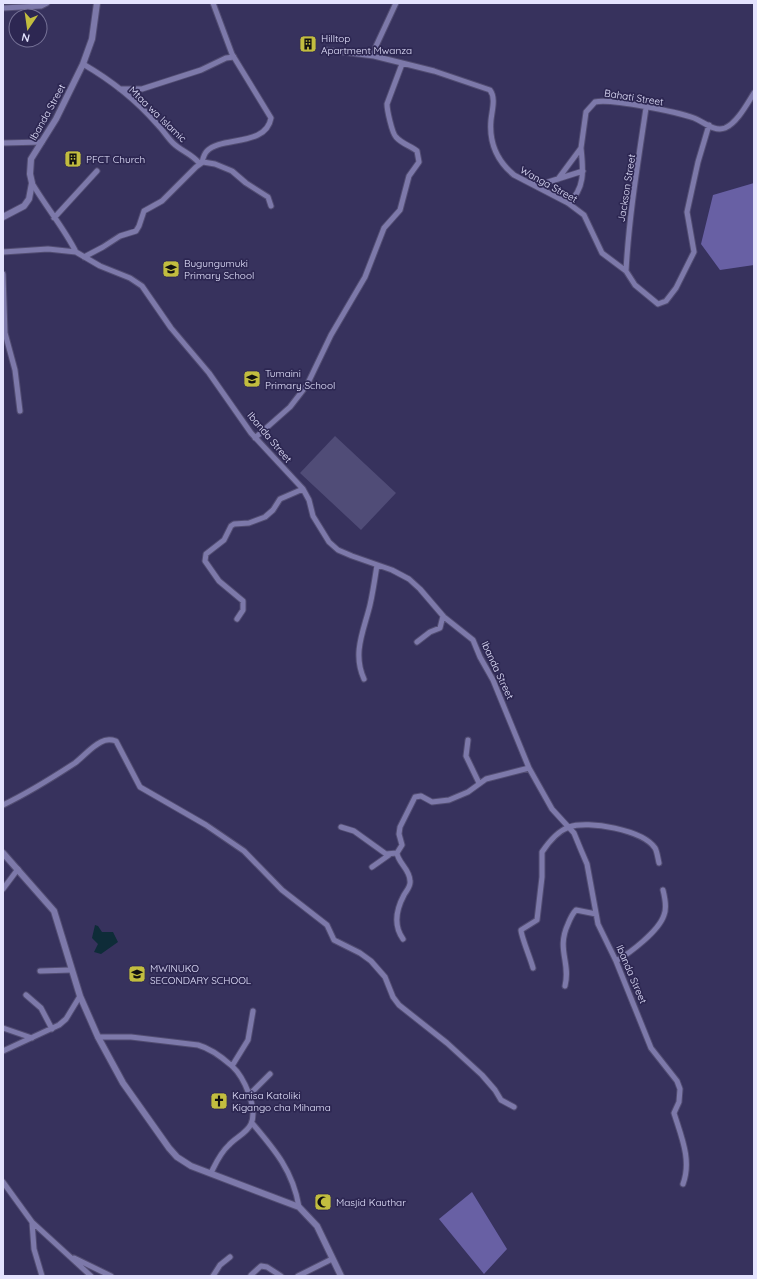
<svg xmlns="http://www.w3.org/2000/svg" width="757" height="1279" font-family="Quicksand,sans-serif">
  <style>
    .green { fill: #504c77 }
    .forest { fill: #6860a4 }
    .water { fill: #0e2c38 }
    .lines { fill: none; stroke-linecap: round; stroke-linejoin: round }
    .minor-casing { stroke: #524d72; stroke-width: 7 }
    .tertiary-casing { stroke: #524d72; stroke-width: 8 }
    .minor { stroke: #7d79aa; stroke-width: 5 }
    .tertiary { stroke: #7d79aa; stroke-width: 6 }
    .labels { text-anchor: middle; stroke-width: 3.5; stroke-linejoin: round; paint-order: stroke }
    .poi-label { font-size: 10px; fill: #e4e3fe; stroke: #2d2752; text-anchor: start }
    .street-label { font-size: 10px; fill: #e4e3fe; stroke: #2d2752 }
  </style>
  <rect width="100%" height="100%" fill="#37325d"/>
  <path class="green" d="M335,436l61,57 -35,37 -61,-57z"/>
  <path class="forest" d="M754,183v82l-34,5 -19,-26 12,-49z
    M472,1192l35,57 -23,25 -45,-55z"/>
  <path class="water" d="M95,925l3,1 4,6h11l5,10 -17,12 -7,-2 4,-8 -6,-6z"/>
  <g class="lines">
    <g class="minor-casing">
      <path id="minor" d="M3,8l38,-2 6,-3
        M326,50l48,6 60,15 56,19c6,8 2,20 1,30 -2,22 6,41 23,55l54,28 16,12 18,38 24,18 9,14 23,19 8,-3 10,-13 18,-36 -7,-40 11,-50 11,-37
        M374,56l2,-10 20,-43
        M83,64c26,15 54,37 74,60 6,6 10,13 16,19 8,8 19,11 26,20
        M120,89h22l59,-19 25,-12 8,-1
        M3,143l39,-1
        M202,162c1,-4 2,-8 5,-11 14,-15 59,-4 64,-33l-39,-64 -19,-51
        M558,179l23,-31 5,-36 9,-10c15,-4 82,10 99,16 10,4 20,14 31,10 12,-5 22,-24 29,-35
        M532,182l13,1 38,-12
        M32,183c14,24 32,45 44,69
        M568,203c18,-14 15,-35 13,-55
        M54,218l43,-47
        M3,252l45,-3 28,3 24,14 30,12 12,8 29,42 38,45 42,60 52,56 6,11 4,16 16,26 9,8 14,6 40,14 17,9 11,10 24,28 29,23 7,17 13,23 36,88 23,41 22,24 7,17 6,14 11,60 18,37 35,87 26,33 3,8 -1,13 -5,11c7,23 18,47 9,71
        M84,257l19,-10 17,-11 16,-5 3,-5 5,-15 18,-10 34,-34 7,-5 12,2 17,7 14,12 22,14 3,9
        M626,271c3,-55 12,-109 20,-163
        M3,274l2,59 10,37 5,41
        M255,438l35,-31 17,-22 24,-50 34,-58 19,-49 16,-18 9,-34 10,-14 -2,-11c-6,-5 -15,-7 -21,-14 -4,-4 -9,-27 -9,-33l15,-40
        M237,619l6,-9v-9l-24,-20 -14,-20 1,-7 18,-14 7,-14 3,-2 15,-1 16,-6 8,-7 7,-11 23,-10
        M417,642l13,-10 10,-4 3,-12
        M364,679c-12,-26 0,-49 6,-74 3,-13 5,-27 7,-40
        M468,740l-2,16 13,27
        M3,805c25,-12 49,-27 72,-42 9,-7 16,-16 26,-21 5,-3 9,-3 15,-1l24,46 66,38 38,26 38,39 45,35 7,15 26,13 11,8 14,16 8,20 6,8 48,38 35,32 13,15 6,10 13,7
        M341,827l13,4 32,23 11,-1
        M372,867l17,-12
        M3,889l15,-20
        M403,939c-10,-14 -7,-29 1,-44 3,-5 7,-9 6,-14 0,-12 -12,-18 -13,-28l5,-8 -3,-11 1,-7 15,-30 6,-1 11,6 17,-2 19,-8 18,-13 43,-11
        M616,961c14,-8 43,-30 48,-46 3,-7 1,-17 -1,-25
        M533,968c-2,-8 -12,-32 -12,-38l16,-10 5,-43v-25c6,-9 16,-21 27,-25 19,-7 74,3 86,21 2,3 3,11 4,15
        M40,971l31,-1
        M565,986c6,-24 -9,-36 3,-62 2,-5 4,-10 8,-14l20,4
        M26,995l15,13 11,21
        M3,1028l29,10
        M98,1037h33l67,8c11,3 25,13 34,21 12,11 26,42 19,58 -4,9 -16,14 -22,21 -9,8 -13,18 -18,28
        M3,1051l56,-26 7,-6 14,-23
        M232,1066l16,-26 5,-29
        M250,1094l20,-20
        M252,1123c23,27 41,48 47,84
        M3,1182l29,40 59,54
        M32,1222l2,27 8,27
        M74,1258l37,18
        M251,1275l10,-9 6,1 14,9
        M213,1276l7,-11 10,-8
        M298,1276l34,-17"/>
    </g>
    <g class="tertiary-casing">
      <path id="tertiary" d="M3,217l21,-11 5,-7 3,-16 -2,-9 1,-15 25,-40 27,-55 9,-25 5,-36
        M3,853l51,58 26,85 18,41 25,46 46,65 8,9 14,9 108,41 18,19 24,50"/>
    </g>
    <use href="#minor" class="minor"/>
    <use href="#tertiary" class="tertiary"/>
  </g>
  <defs>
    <g id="building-square" transform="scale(0.9)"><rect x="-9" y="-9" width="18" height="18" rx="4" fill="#c2bd3f" stroke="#2d2752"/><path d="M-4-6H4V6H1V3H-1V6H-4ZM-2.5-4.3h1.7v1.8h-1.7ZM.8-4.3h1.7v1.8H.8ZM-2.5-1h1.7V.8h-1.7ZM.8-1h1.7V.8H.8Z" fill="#111"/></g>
    <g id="school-square" transform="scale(0.9)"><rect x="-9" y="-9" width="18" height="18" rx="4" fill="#c2bd3f" stroke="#2d2752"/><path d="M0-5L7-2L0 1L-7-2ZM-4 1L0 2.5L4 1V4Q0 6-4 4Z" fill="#111"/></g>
    <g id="church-square" transform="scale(0.9)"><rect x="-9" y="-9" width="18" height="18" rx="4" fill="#c2bd3f" stroke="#2d2752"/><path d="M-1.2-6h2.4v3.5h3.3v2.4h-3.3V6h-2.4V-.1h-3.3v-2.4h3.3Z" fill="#111"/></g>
    <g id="mosque-square" transform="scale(0.9)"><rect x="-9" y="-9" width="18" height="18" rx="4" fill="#c2bd3f" stroke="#2d2752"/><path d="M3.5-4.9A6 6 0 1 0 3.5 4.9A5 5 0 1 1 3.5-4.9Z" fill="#111"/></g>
  </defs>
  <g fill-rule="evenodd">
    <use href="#building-square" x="308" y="44"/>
    <use href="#building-square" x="73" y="159"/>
    <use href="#school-square" x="171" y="269"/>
    <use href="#school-square" x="252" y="379"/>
    <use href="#school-square" x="137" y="974"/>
    <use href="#church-square" x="219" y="1101"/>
    <use href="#mosque-square" x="323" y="1202"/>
  </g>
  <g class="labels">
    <g class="poi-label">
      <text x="321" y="42">Hilltop<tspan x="321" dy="12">Apartment Mwanza</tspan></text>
      <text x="86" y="163">PFCT Church</text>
      <text x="184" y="267">Bugungumuki<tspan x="184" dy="12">Primary School</tspan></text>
      <text x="265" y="377">Tumaini<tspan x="265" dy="12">Primary School</tspan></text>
      <text x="150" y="972">MWINUKO<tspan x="150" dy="12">SECONDARY SCHOOL</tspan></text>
      <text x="232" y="1099">Kanisa Katoliki<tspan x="232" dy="12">Kigango cha Mihama</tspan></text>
      <text x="336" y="1206">Masjid Kauthar</text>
    </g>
    <g class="street-label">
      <text transform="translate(634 97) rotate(9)" y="4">Bahati Street</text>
      <text transform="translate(47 112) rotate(-61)" y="4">Ibanda Street</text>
      <text transform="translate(158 114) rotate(44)" y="4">Mtaa wa Islamic</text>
      <text transform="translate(549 184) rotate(29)" y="4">Wanga Street</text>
      <text transform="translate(626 188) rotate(-81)" y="4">Jackson Street</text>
      <text transform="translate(270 437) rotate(50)" y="4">Ibanda Street</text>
      <text transform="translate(498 670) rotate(65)" y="4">Ibanda Street</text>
      <text transform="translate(632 974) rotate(67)" y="4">Ibanda Street</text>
    </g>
  </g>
  <rect width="757" height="1279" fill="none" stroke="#e4e3fe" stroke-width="8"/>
  <g transform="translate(28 28) rotate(193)"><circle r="19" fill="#2d2752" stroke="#767297"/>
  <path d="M0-3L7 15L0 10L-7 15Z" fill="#c2bd3f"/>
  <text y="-6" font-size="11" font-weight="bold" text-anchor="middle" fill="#e4e3fe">N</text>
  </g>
</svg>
